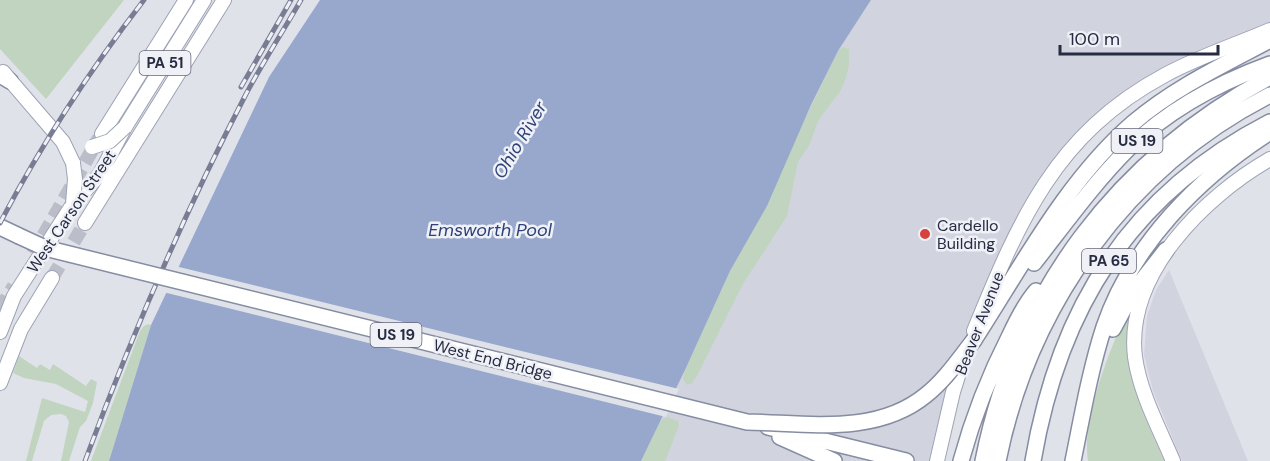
<svg xmlns="http://www.w3.org/2000/svg" width="1270" height="461" font-family="'DM Sans',sans-serif">
  <style>
    .built { fill: #d1d4df }
    .green { fill: #c1d4c0 }
    .water { fill: #98a8cc }
    .pier { fill: #e0e2ea }
    .lines { fill: none; stroke-linecap: round; stroke-linejoin: round }
    .major-tunnel { stroke: #bbbec8; stroke-width: 14; stroke-dasharray: 14 7; stroke-linecap: butt }
    .major-casing { stroke: #9ea3b6; stroke-width: 16 }
    .highway-casing { stroke: #868ca1; stroke-width: 18 }
    .major { stroke: #fff; stroke-width: 14 }
    .highway { stroke: #fff; stroke-width: 15 }
    .rail-casing { stroke: #787d94; stroke-width: 5 }
    .rail { stroke: #eff1f7; stroke-width: 3; stroke-dasharray: 9; stroke-linecap: butt }
    .major-bridge-casing { stroke: #9ea3b6; stroke-width: 16; stroke-linecap: butt }
    .highway-bridge-casing { stroke: #868ca1; stroke-width: 18; stroke-linecap: butt }
    .major-bridge { stroke: #fff; stroke-width: 14 }
    .highway-bridge { stroke: #fff; stroke-width: 15 }
    .poi-dot { fill: #d7423c; stroke: #eff1f7; stroke-width: 2 }
    .labels { text-anchor: middle; stroke-width: 5; stroke-linejoin: round; paint-order: stroke }
    .shield { fill: #eff1f7; stroke: #636778; stroke-width: 1.5 }
    .shield-label { font-size: 15px; font-weight: bold; fill: #272c42 }
    .street-label { font-size: 16px; fill: #272c42; stroke: #eff1f7 }
    .poi-label { font-size: 16px; fill: #272c42; stroke: #eff1f7; text-anchor: start }
    .water-label { font-size: 18px; font-style: italic; fill: #2e4279; stroke: #eff1f7 }
  </style>
  <rect width="100%" height="100%" fill="#e0e2ea"/>
  <path class="built" d="M871,0h399v30l-104,44 -105,85 -61,110 -63,192h-296l44,-91 45,-99 81,-166 27,-54z
    M1169,270l79,191h-66l-29,-70 -9,-36 3,-39 9,-26z"/>
  <path class="green" d="M0,0h124l-78,99 -46,-50z
    M843,47l6,2v16l-3,13 -5,12 -23,31 -8,23 -12,18 -11,54 -44,68 -46,92 -5,7 -5,2 -4,-6 2,-9 45,-99 37,-65 21,-52 50,-103z
    M1138,295c-25,62 2,109 26,166h-76c-7,-41 27,-132 50,-166z
    M148,324l3,1 -42,136h-18l49,-130 4,-5z
    M19,356l18,12 3,-4 10,6 3,-6 33,22 5,-7 6,3 -4,21 -7,18 -6,6 -11,34h-8l8,-39 -3,-6 -5,-2 -10,1 -7,6 -12,40h-6l16,-63 43,14 3,-11 -32,-17 -32,-6 -11,-5z
    M667,417l11,4 1,5 -14,35h-24l20,-41z"/>
  <path class="water" d="M320,0h551l-33,51 -27,54 -44,101 -37,65 -45,99 -44,91h-532l42,-136 118,-248z"/>
  <path class="pier" d="M175,266l367,90 137,33 -13,28 -503,-125z"/>
  <g class="lines">
    <path class="major-tunnel" d="M33,254l66,-116
      M52,278l33,-55
      M0,309l14,-23"/>
    <g class="major-casing">
      <path id="major" d="M3,72l60,70 10,21
        M102,134l84,-134
        M85,223l139,-223
        M974,331c45,-110 81,-197 191,-256 33,-18 70,-30 105,-45
        M0,332l14,-36 59,-92 27,-30 25,-47 79,-127
        M0,383l21,-54 31,-51
        M937,461l16,-69 12,-38
        M1173,461c-14,-33 -33,-68 -38,-104 -10,-83 69,-160 135,-198"/>
    </g>
    <g class="highway-casing">
      <path id="highway" d="M0,75l10,6
        M0,227l19,9
        M1034,263c30,-38 59,-79 94,-114 40,-39 90,-66 142,-85
        M1113,329l20,-37 33,-42
        M974,340c48,-74 92,-159 159,-217 41,-35 90,-58 137,-83
        M768,427l138,34
        M780,437l54,24
        M961,461c12,-44 28,-85 49,-126 7,-15 15,-31 26,-44
        M983,461c34,-170 135,-303 287,-384
        M998,461c31,-156 130,-294 272,-366
        M1033,461c26,-153 97,-267 237,-339
        M1073,461c9,-44 17,-91 31,-134 28,-82 94,-149 166,-195"/>
    </g>
    <use href="#major" class="major"/>
    <use href="#highway" class="highway"/>
    <g class="rail-casing">
      <path id="rail" d="M241,87l50,-87
        M0,223c41,-78 90,-153 144,-223
        M85,461c46,-124 98,-245 159,-363 17,-33 38,-65 57,-98"/>
    </g>
    <use href="#rail" class="rail"/>
    <g class="major-bridge-casing">
      <path id="major-bridge" d="M92,147l18,-6 15,-14
        M73,204l2,-25 -2,-16"/>
    </g>
    <g class="highway-bridge-casing">
      <path id="highway-bridge" d="M19,236l26,12 702,174c60,1 129,14 179,-27 19,-15 33,-36 48,-55"/>
    </g>
    <use href="#major-bridge" class="major-bridge"/>
    <use href="#highway-bridge" class="highway-bridge"/>
  </g>
  <circle class="poi-dot" cx="925" cy="234" r="6"/>
  <g class="labels">
    <g class="shield">
      <rect x="139.5" y="51" width="51" height="24" rx="4.5"/>
      <rect x="1111.5" y="129" width="51" height="24" rx="4.5"/>
      <rect x="1082" y="249" width="54" height="24" rx="4.5"/>
      <rect x="370.5" y="323" width="51" height="24" rx="4.5"/>
    </g>
    <g class="shield-label">
      <text x="165" y="68">PA 51</text>
      <text x="1137" y="146">US 19</text>
      <text x="1109" y="266">PA 65</text>
      <text x="396" y="340">US 19</text>
    </g>
    <g class="street-label">
      <text transform="translate(71 211) rotate(-56)" y="6">West Carson Street</text>
      <text transform="translate(979 323) rotate(-69)" y="6">Beaver Avenue</text>
      <text transform="translate(493 359) rotate(14)" y="6">West End Bridge</text>
    </g>
    <g class="poi-label">
      <text x="937" y="231">Cardello<tspan x="937" dy="18">Building</tspan></text>
    </g>
    <g class="water-label">
      <text transform="translate(520 140) rotate(-59)" y="6">Ohio River</text>
      <text x="490" y="236">Emsworth Pool</text>
    </g>
  </g>
  <path d="M1060 45v9h158v-9" fill="none" stroke="#272c42" stroke-width="3"/>
  <text x="1069" y="45" font-size="18" fill="#272c42" stroke="#eff1f7" stroke-width="4.5" paint-order="stroke">100 m</text>
</svg>
